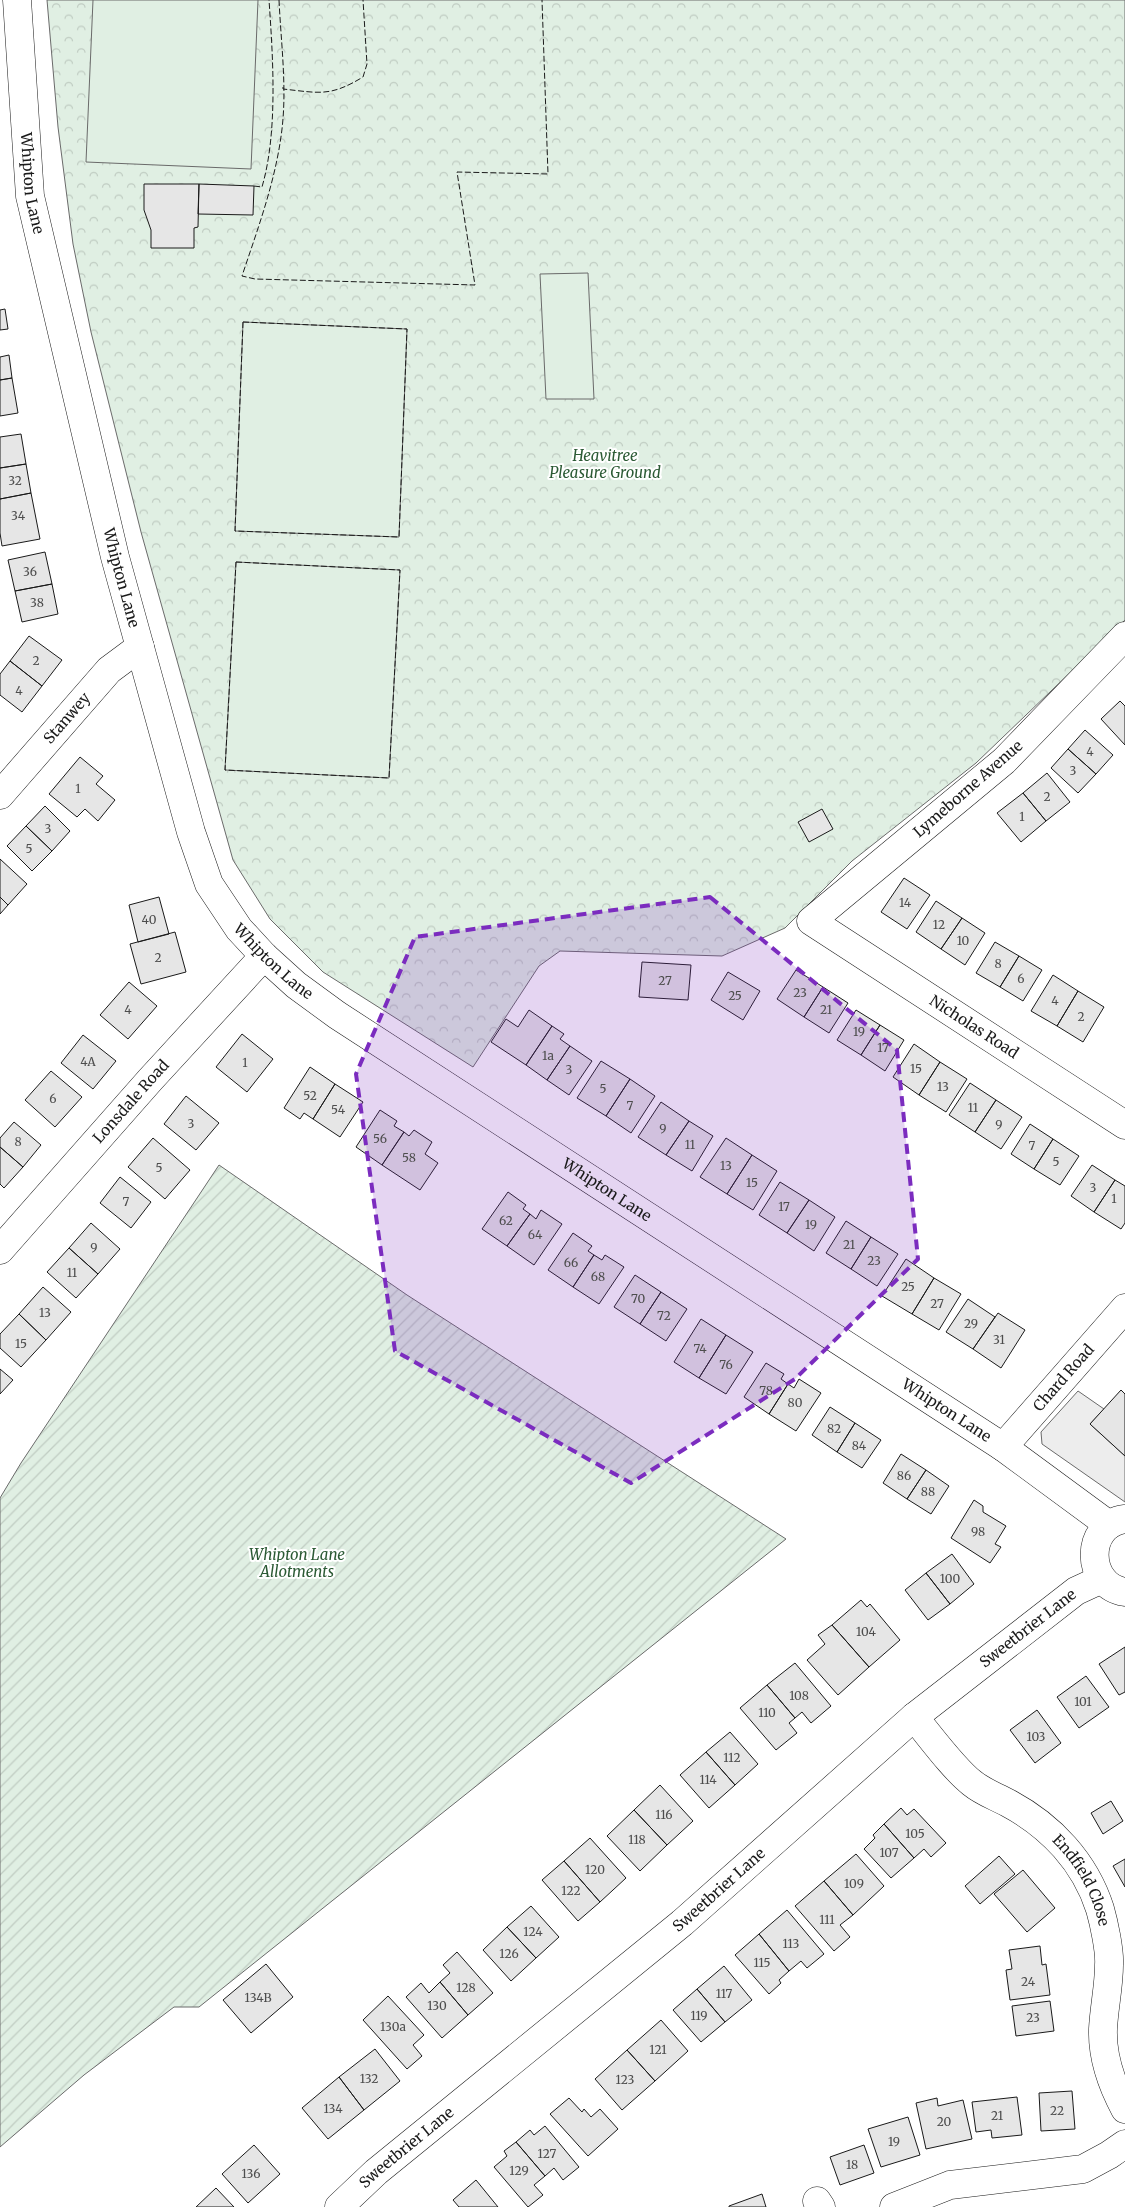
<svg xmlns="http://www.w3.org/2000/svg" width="1125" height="2207" font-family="Merriweather,serif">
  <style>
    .forest { fill: url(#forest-crowns); stroke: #6a6a6a }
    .garden { fill: url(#garden-furrows); stroke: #6a6a6a }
    .pitch { fill: #e0efe3; stroke: #6a6a6a }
    .parking { fill: #ededed; stroke: #6a6a6a }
    .building { fill: #e6e6e6; stroke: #1a1a1a }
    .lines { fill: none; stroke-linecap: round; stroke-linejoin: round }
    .minor-casing { stroke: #1a1a1a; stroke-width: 29 }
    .minor { stroke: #fff; stroke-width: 28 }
    .fence { stroke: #1a1a1a; stroke-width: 1; stroke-dasharray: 6 2.5; stroke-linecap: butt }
    .marked { fill: #7b2cbf; fill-opacity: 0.2; stroke: #7b2cbf; stroke-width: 4; stroke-dasharray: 10 6; stroke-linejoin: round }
    .labels { text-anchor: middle; stroke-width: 4; stroke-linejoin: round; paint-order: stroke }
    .number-label { font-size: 12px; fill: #4d4d4d }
    .street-label { font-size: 15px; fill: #1a1a1a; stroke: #fff }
    .park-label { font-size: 15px; font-style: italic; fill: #2b5a34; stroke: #fff }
  </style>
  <defs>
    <pattern id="forest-crowns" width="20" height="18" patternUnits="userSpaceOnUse" patternTransform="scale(1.25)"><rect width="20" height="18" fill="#e0efe3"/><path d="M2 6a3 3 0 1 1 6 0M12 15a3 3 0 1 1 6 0" fill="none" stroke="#c0ccc2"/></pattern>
    <pattern id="garden-furrows" width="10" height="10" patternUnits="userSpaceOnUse" patternTransform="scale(1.25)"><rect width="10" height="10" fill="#e0efe3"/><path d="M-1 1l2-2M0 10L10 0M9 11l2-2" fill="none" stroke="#c0ccc2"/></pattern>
  </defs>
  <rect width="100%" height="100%" fill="#fff"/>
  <path class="forest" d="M47,0h1078v620l-149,143 -124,98 -67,67 -63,28 -162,-5 -21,15 -66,101 -150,-95 -53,-53 -37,-59 -92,-328 -50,-200 -18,-88 -15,-117z"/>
  <path class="garden" d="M219,1165l188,130 379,244 -587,468h-25l-90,68 -84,72v-649l21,-35z"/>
  <path class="pitch" d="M93,0h165l-7,169 -165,-7z
    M588,273l6,126h-48l-6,-125z
    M243,322l164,7 -8,208 -164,-6z
    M236,562l164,8 -11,208 -164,-8z"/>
  <path class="parking" d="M1078,1391l26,18 -14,15 35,32v46l-83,-58 -1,-12z"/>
  <path class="building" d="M144,184h55l-1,43 -4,1v20h-43v-18l-7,-20z
    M199,184l55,2 -1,29 -55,-1z
    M5,309l3,20 -8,1v-20z
    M9,355l3,23 -12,2v-23z
    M12,378l6,35 -18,3v-36z
    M21,434l5,30 -26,4v-31z
    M26,464l5,29 -31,6v-31z
    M31,493l9,46 -38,7 -2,-13v-34z
    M45,552l7,32 -37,7 -7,-31z
    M52,584l6,30 -36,8 -7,-31z
    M29,636l33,24 -20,26 -32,-25z
    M10,661l32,25 -20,26 -22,-17v-21z
    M1120,701l5,5v39l-24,-26z
    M1085,730l28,25 -17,19 -28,-25z
    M1068,749l28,25 -18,19 -27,-25z
    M80,757l23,19 -7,8 19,16 -17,21 -13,-12 -8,8 -28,-23z
    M1047,773l23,29 -24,19 -23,-28z
    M1023,793l23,28 -25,21 -24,-29z
    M45,806l25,25 -18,20 -26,-25z
    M822,809l11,20 -24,13 -11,-20z
    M26,826l26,25 -20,20 -25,-25z
    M0,859l27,25 -19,21 -8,-8z
    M904,878l26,17 -23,34 -26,-17z
    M0,897l8,8 -8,9z
    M159,897l10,37 -31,8 -9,-37z
    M936,901l26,17 -21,31 -25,-17z
    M962,918l23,15 -20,32 -24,-16z
    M175,932l11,40 -45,12 -11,-40z
    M995,942l24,14 -19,31 -24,-14z
    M1019,956l23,14 -19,31 -23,-14z
    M642,962l49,3 -3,35 -49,-3z
    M796,970l27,17 -19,30 -27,-18z
    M728,972l32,19 -17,29 -32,-20z
    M1053,975l25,16 -21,35 -26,-15z
    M129,982l28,24 -29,33 -28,-24z
    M823,987l25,16 -19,30 -25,-16z
    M1078,991l26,16 -21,35 -26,-16z
    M529,1010l23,16 -26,39 -35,-23 15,-23 12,8z
    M856,1010l24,15 -19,30 -24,-15z
    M880,1025l24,15 -19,31 -24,-16z
    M552,1026l12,8 -4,5 10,7 -23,34 -21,-15z
    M242,1034l31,25 -26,33 -31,-25z
    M83,1035l33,26 -23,28 -32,-26z
    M914,1044l26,18 -21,33 -26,-18z
    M570,1046l22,15 -23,34 -22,-15z
    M601,1061l29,18 -24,37 -29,-18z
    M940,1062l27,17 -21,33 -27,-17z
    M310,1067l25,17 -22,35 -9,-6 -4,6 -16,-11z
    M51,1071l31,26 -27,30 -30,-27z
    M630,1079l25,17 -24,37 -25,-17z
    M970,1083l26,17 -21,32 -26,-17z
    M335,1084l28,18 -23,35 -27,-18z
    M186,1096l33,27 -23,27 -32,-26z
    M996,1100l26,17 -21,32 -26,-17z
    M661,1102l28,19 -23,34 -28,-18z
    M380,1110l17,11 -3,5 10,6 -22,33 -26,-18z
    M689,1121l24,15 -21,35 -26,-16z
    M14,1122l27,23 -18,22 -23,-20v-9z
    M1030,1124l23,15 -19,30 -23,-15z
    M414,1130l18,12 -7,12 13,9 -18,27 -38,-25 22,-33 5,4z
    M153,1138l37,32 -25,29 -37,-32z
    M726,1138l26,17 -25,39 -27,-17z
    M1053,1139l26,17 -19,29 -26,-16z
    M0,1147l23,20 -19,21 -4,-4z
    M752,1155l25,16 -24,39 -26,-16z
    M1092,1165l23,15 -21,32 -23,-16z
    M120,1177l31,25 -20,26 -31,-25z
    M1115,1180l10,6v37l-4,6 -27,-17z
    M780,1182l29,18 -22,33 -28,-18z
    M508,1192l18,13 -3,4 7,5 -23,32 -25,-17z
    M809,1200l26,17 -21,34 -27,-18z
    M541,1210l21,14 -28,41 -27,-19 23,-32 6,5z
    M846,1221l25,16 -20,32 -25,-16z
    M91,1223l29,26 -22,25 -29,-26z
    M573,1233l19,13 -4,5 6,4 -21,32 -25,-17z
    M871,1237l27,17 -21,32 -26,-17z
    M69,1248l29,26 -22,24 -29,-26z
    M594,1255l8,5 3,-5 19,12 -25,37 -26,-17z
    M906,1259l28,19 -22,36 -30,-18z
    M635,1275l26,17 -21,32 -26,-17z
    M934,1278l27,16 -22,36 -27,-16z
    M43,1287l28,25 -25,28 -27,-26z
    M661,1292l26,17 -21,32 -26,-17z
    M968,1299l27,18 -22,32 -27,-17z
    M998,1313l27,17 -24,38 -28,-19z
    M19,1314l27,26 -25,27 -21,-19v-14z
    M701,1319l25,16 -27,43 -25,-16z
    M726,1335l27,17 -27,42 -27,-16z
    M766,1363l18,11 -3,5 7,5 -19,30 -25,-17z
    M0,1369l13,11 -13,14z
    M799,1379l22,14 -25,38 -27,-17 19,-30 6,4z
    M1121,1390l4,4v62l-35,-32z
    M830,1407l25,16 -18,29 -25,-17z
    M855,1423l26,17 -19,28 -25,-16z
    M901,1454l25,16 -19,29 -24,-16z
    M926,1470l23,16 -18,28 -24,-15z
    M974,1500l9,6v6l23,14 -11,18 6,3 -11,16 -39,-25z
    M952,1554l22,30 -24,20 -24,-31z
    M926,1573l24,31 -22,16 -23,-30z
    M861,1600l6,7 3,-3 30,36 -31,27 -37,-42z
    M832,1625l37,42 -31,28 -31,-35 18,-16 -7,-9z
    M1125,1647v45l-6,3 -20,-31z
    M795,1663l36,43 -20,17 -9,-11 -7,6 -28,-33z
    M1086,1676l23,31 -30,21 -22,-31z
    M767,1685l28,33 -6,5 8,10 -21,17 -36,-42z
    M1037,1710l24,33 -26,20 -25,-33z
    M730,1732l28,32 -23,21 -29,-33z
    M706,1752l29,33 -26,23 -29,-33z
    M660,1785l33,36 -26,24 -33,-35z
    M1111,1801l12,20 -20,13 -12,-21z
    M901,1808l6,7 7,-6 32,34 -15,14 -7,-8 -10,9 -30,-34z
    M634,1810l33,35 -27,26 -33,-35z
    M884,1824l30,34 -23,20 -27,-29 11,-11 -2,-3z
    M590,1838l36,40 -26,24 -36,-41z
    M856,1854l28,32 -31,29 -29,-34z
    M999,1856l16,18 -35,30 -15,-18z
    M1125,1859v28l-12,-21z
    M564,1861l36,41 -22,19 -36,-41z
    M1023,1870l32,38 -28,24 -33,-38z
    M824,1881l29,34 -13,10 10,12 -16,14 -39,-45z
    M531,1906l28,31 -23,21 -29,-31z
    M787,1910l37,44 -17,14 -6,-7 -12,10 -30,-37z
    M507,1927l29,31 -25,23 -28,-31z
    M759,1934l30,37 -10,9 2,3 -12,11 -34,-39z
    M1040,1946l2,19 4,-1 4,31 -40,5 -4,-30 6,-1 -3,-19z
    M457,1952l36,41 -25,22 -28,-33 10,-9 -7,-8z
    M266,1964l27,33 -42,36 -28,-33z
    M724,1966l28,34 -27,22 -28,-33z
    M440,1982l28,33 -26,23 -36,-41 15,-14 8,10z
    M697,1989l28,33 -24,20 -28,-32z
    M388,1996l36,39 -11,10 9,11 -15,13 -44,-49z
    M1050,2001l4,30 -38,5 -4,-30z
    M661,2020l27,31 -33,30 -28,-31z
    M375,2049l25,32 -36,29 -25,-33z
    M627,2050l28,31 -33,29 -27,-31z
    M339,2077l25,33 -36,29 -26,-31z
    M1072,2091l3,38 -34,2 -2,-38z
    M1017,2097l5,38 -30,3 -1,-8 -15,2 -4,-30z
    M569,2098l13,14 2,-3 7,8 9,-8 18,20 -30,27 -38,-42z
    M937,2098l1,8 25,-6 9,39 -46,10 -10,-46z
    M908,2117l12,38 -39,12 -13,-38z
    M545,2126l34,41 -16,13 -9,-12 -9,8 -29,-34 14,-12 4,5z
    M516,2142l29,34 -11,9 9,10 -15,12 -34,-40 13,-11 -3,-5z
    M254,2145l26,29 -32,29 -26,-29z
    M864,2145l10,28 -34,12 -10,-28z
    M476,2180l22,27h-39l-6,-7z
    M216,2188l18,19h-38z
    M762,2194l4,13h-37v-1z"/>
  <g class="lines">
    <g class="minor-casing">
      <g id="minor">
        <path id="s1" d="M17,0l13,196 85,361 76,275 18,52 30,45 25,27 32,29 41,30 666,432 106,78"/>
        <path id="s2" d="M1125,636l-121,125 -193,160 314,204"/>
        <path id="s3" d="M0,795l109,-125 31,-23"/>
        <path id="s4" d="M0,1250l150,-170 114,-124"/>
        <path id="s5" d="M1003,1447l122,-139"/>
        <path d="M1125,1519c-41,5 -40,67 0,73"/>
        <path id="s6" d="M914,1717c16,19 39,51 58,66 11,9 23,13 36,20 43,23 77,59 92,106 4,14 10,42 9,56 0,21 -5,43 -6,64 -1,28 9,56 22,80"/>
        <path d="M817,2201l4,6"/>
        <path id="s7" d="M339,2207l37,-35 306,-249 232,-206 162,-126 26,-12"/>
        <path d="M894,2207l56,-22 133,-16 26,-14 16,-11"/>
      </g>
    </g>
    <use href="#minor" class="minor"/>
    <path class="fence" d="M279,0c2,43 8,87 3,129 -6,51 -24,99 -40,147l13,3 220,6 -18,-113 91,2 -6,-174
      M283,87v2c37,4 47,8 80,-12l4,-13 -4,-64
      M254,186l8,1c16,-55 11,-129 7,-187
      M243,322l164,7 -8,208 -164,-6z
      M236,562l164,8 -11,208 -164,-8z"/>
  </g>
  <path class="marked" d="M710,897l187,153 21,209 -123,120 -164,104 -236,-132 -39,-277 59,-137z"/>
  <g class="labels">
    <g class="number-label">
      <text x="15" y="485">32</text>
      <text x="18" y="520">34</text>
      <text x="30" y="576">36</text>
      <text x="37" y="607">38</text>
      <text x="36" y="665">2</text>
      <text x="19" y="695">4</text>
      <text x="1090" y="756">4</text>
      <text x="1073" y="775">3</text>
      <text x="78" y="793">1</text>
      <text x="1047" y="801">2</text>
      <text x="1022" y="821">1</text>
      <text x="48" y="833">3</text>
      <text x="29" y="853">5</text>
      <text x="905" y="907">14</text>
      <text x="149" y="924">40</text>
      <text x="939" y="929">12</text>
      <text x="963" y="945">10</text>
      <text x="158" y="962">2</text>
      <text x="998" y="968">8</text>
      <text x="1021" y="983">6</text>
      <text x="665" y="985">27</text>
      <text x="800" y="997">23</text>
      <text x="735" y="1000">25</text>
      <text x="1055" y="1005">4</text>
      <text x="128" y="1014">4</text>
      <text x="826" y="1014">21</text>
      <text x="1081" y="1021">2</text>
      <text x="859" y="1036">19</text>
      <text x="883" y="1052">17</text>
      <text x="548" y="1060">1a</text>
      <text x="88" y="1066">4A</text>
      <text x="245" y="1067">1</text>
      <text x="916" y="1073">15</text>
      <text x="569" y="1074">3</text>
      <text x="943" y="1091">13</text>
      <text x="603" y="1093">5</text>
      <text x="310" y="1100">52</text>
      <text x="53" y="1103">6</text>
      <text x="630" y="1110">7</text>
      <text x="973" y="1112">11</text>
      <text x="338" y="1114">54</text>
      <text x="191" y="1128">3</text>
      <text x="999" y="1129">9</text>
      <text x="663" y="1133">9</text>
      <text x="380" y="1143">56</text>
      <text x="18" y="1146">8</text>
      <text x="690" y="1149">11</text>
      <text x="1032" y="1150">7</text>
      <text x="409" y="1162">58</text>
      <text x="1056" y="1166">5</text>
      <text x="726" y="1170">13</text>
      <text x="159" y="1172">5</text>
      <text x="752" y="1187">15</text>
      <text x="1093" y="1192">3</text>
      <text x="1114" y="1203">1</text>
      <text x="126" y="1206">7</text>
      <text x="784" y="1211">17</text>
      <text x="506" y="1225">62</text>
      <text x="811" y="1229">19</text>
      <text x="535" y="1239">64</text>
      <text x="849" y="1249">21</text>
      <text x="94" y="1252">9</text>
      <text x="874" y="1265">23</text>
      <text x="571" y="1267">66</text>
      <text x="72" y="1277">11</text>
      <text x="598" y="1281">68</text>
      <text x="908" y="1291">25</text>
      <text x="638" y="1303">70</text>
      <text x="937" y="1308">27</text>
      <text x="45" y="1317">13</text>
      <text x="664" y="1320">72</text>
      <text x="971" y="1328">29</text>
      <text x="999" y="1344">31</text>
      <text x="21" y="1348">15</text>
      <text x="700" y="1353">74</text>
      <text x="726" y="1369">76</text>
      <text x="766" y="1395">78</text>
      <text x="795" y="1407">80</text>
      <text x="834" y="1433">82</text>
      <text x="859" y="1450">84</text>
      <text x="904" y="1480">86</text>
      <text x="928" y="1496">88</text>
      <text x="978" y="1536">98</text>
      <text x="950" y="1583">100</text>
      <text x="866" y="1636">104</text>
      <text x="799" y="1700">108</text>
      <text x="1083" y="1706">101</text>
      <text x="767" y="1717">110</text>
      <text x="1036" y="1741">103</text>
      <text x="732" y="1762">112</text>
      <text x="708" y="1784">114</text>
      <text x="664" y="1819">116</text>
      <text x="915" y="1838">105</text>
      <text x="637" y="1844">118</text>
      <text x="889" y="1857">107</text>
      <text x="595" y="1874">120</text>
      <text x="854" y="1888">109</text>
      <text x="571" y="1895">122</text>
      <text x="827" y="1924">111</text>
      <text x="533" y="1936">124</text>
      <text x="791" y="1948">113</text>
      <text x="509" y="1958">126</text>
      <text x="762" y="1967">115</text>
      <text x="1028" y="1986">24</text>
      <text x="466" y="1992">128</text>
      <text x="724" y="1998">117</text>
      <text x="258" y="2002">134B</text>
      <text x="437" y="2010">130</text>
      <text x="699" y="2020">119</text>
      <text x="1033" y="2022">23</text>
      <text x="393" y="2031">130a</text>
      <text x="658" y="2054">121</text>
      <text x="369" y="2083">132</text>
      <text x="625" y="2084">123</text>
      <text x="333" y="2113">134</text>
      <text x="1057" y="2115">22</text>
      <text x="997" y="2120">21</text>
      <text x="944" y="2126">20</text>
      <text x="894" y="2146">19</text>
      <text x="547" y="2158">127</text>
      <text x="852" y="2169">18</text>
      <text x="519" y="2175">129</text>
      <text x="251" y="2178">136</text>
    </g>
    <g class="street-label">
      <text dy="5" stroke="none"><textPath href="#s1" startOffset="184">Whipton Lane</textPath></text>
      <text dy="5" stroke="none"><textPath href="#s1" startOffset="589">Whipton Lane</textPath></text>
      <text dy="5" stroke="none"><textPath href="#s3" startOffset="102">Stanwey</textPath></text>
      <text transform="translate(968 789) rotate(-41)" y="5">Lymeborne Avenue</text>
      <text dy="5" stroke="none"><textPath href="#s1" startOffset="1009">Whipton Lane</textPath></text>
      <text dy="5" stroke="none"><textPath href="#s2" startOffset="619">Nicholas Road</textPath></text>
      <text dy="5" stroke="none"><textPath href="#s4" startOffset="198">Lonsdale Road</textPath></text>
      <text dy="5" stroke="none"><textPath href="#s1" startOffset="1414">Whipton Lane</textPath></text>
      <text dy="5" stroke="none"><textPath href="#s5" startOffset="92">Chard Road</textPath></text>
      <text dy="5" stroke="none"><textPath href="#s1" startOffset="1819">Whipton Lane</textPath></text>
      <text dy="5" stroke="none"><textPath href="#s7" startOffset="900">Sweetbrier Lane</textPath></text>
      <text dy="5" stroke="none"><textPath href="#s6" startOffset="239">Endfield Close</textPath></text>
      <text dy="5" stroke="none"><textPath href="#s7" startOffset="495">Sweetbrier Lane</textPath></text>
      <text dy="5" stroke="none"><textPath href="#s7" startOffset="90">Sweetbrier Lane</textPath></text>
    </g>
    <g class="park-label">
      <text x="605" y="461">Heavitree<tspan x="605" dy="17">Pleasure Ground</tspan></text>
      <text x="297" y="1560">Whipton Lane<tspan x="297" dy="17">Allotments</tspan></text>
    </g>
  </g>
</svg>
